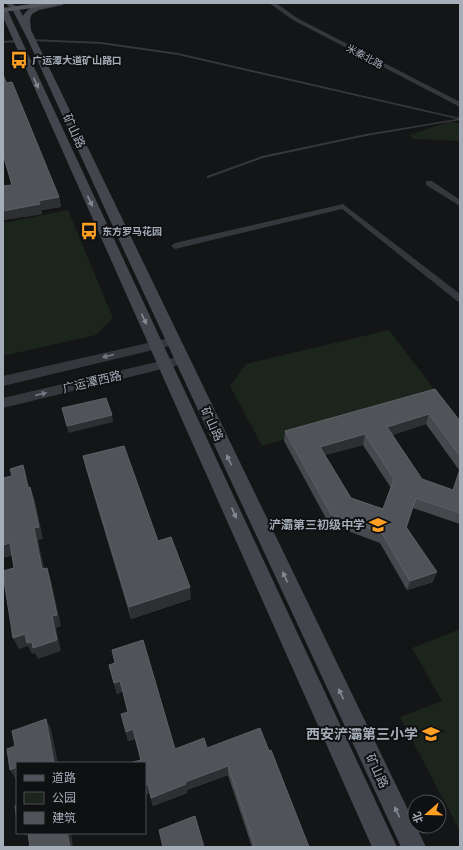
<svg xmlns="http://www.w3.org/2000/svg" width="463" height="850" font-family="'PT Sans','Noto Sans SC',sans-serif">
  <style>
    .green { fill: #1c251c }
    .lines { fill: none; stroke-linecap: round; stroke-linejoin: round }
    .service { fill: #35373c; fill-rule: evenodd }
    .minor { fill: #35373c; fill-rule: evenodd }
    .tertiary { fill: #35373c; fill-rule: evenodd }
    .secondary { fill: #43464c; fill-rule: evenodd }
    .primary { fill: #51545b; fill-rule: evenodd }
    .wall { fill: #45484c; fill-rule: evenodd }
    .shaded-wall { fill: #2d2f32 }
    .building { fill: #505358; stroke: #5d6167; fill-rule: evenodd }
    .oneway { fill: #838992 }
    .oneway2 { fill: #737880 }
    .labels { text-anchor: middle; stroke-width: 4; stroke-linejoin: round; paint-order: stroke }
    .far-street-label { font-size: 10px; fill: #a5adb8; stroke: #0f1012 }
    .far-poi-label { font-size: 10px; font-weight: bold; fill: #a5adb8; stroke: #0f1012; text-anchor: start }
    .street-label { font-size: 12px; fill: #a5adb8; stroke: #0f1012 }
    .poi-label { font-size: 12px; font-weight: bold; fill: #a5adb8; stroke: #0f1012; text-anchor: end }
    .near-poi-label { font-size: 14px; font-weight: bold; fill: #a5adb8; stroke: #0f1012; text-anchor: end }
  </style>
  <rect width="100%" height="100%" fill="#141517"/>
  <path class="green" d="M449,122l11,1v18l-47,-2 -4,-4z
    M68,210l45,108 -17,17 -93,21v-133z
    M389,330l49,64 -176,52 -32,-60 16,-22z
    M460,629v202l-60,-114 42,-16 -30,-53z"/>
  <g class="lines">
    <path class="service" d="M31,39l70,3 77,11 282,65v2l-94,16 -103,22 -55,20h-1v-2l55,-20 104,-22 91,-15 -279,-64 -77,-11 -69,-3z
      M18,40l-1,2 -14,1v-2z"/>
    <path class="minor" d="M426,181h6l28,19v6l-34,-21z
      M343,204l117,90v8l-3,-1 -115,-92 -167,40 -4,-3 4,-3z"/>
    <path class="tertiary" d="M269,3h7l21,15 163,84v5l-167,-87z
      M174,337l4,1 2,3 -2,3 -175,42v-10z
      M182,356l5,1 1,3 -1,3 -184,45v-10z"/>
    <path class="secondary" d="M5,3c11,0 13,4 18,13 8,-14 27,-13 41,-13l-1,2 -24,5 -7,4 -2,5 1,11 395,817h-25l-281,-605 -92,-202 -16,-31z
      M3,7l4,2 390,838h-25l-369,-830z"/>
    <path class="primary" d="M37,3h22l-4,2 -52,7v-4z"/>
  </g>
  <path class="wall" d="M3,74l56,123 2,10 -20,3 1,4 -39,6v-34l9,-1 -9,-29z
    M435,389l25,32v103l-47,-16 -6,19 26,55 -26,8 -27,-47 -51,-19 -45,-83 1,-10zM426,424l33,46 -6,20 -31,-11 -30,-44zM363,445l28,43 -8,21 -32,-11 -26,-43z
    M83,456l75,85 33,58 -60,20 -45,-150z
    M109,665l66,84 32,-1 62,3 40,96h-57l-24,-72 -41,15v3l-34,13 -18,-67 -7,2 -2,-9 2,-20 -5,-21 -6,3z"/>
  <path class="shaded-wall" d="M59,197l2,10 -20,3 1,4 -39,6v-9l35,-10z
    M429,414l-3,10 -42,14 3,-11z
    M112,415l1,7 -45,11 -1,-7z
    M365,434l-2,11 -44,12 1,-10z
    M23,465l4,13 5,22 -4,-12z
    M30,487l5,13 8,39 -5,1 9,41 -5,-12 -8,-41z
    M10,543l5,12 -12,3v-13z
    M47,568l4,12 10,46 -5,2 5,23 -23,8 -3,-6 -3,1 -4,-8 -9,3 -6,-11 39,-22z
    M437,572l-4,10 -26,8 3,-9z
    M190,587l1,12 -60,20 -2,-12z
    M120,681l3,10 -6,3 -3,-11z
    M46,719l5,10 7,34h-4z
    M133,729l2,10 -7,2 -2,-9z
    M228,766v9l-41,15v3l-34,13 -2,-8 34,-16z
    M17,767v12h-1l-6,-9z
    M148,784l2,9 -5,2v-10z
    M23,833h6l-5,2z
    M67,833h4l2,14h-3z"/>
  <path class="building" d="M3,74l3,9 6,-1 47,115 -21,4 2,3 -37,7v-25l9,-1 -9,-31z
    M435,389l25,32v35l-31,-42 -42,13 35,52 31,11 7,-20v43l-44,-15 -10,29 31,45 -27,9 -28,-48 -51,-19 -46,-83zM365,434l29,45 -11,30 -32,-11 -31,-51z
    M106,398l6,17 -45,11 -5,-18z
    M124,446l34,95 13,-4 19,50 -61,20 -46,-151z
    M23,465l5,23 2,-1 9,40 -5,1 8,41 5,-1 10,47 -5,1 5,24 -24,8 -1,-6 -5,1 -2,-9 -12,4 -10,-64v-3l11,-3 -4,-25 -7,2v-67l9,-2 -2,-7z
    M143,640l32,109 29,-11 3,10 53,-20 9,23 2,-1 38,97h-54l-27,-81 -43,16 1,2 -35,14 -3,-14 -3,1v-22h-11l-1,-1 8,-2 -8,-31 -7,3 -5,-18 7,-2 -8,-31 -6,2 -5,-18 6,-2 -3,-13z
    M46,719l8,44h-37v4l-7,3 -3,-21 8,-3 -3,-15z
    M17,805v15l-2,-14z
    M195,816l9,31h-41l-4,-17z
    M28,833h39l3,14h-40z"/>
  <defs><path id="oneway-solid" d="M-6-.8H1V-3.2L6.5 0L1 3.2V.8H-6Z"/></defs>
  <g class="oneway">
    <use href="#oneway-solid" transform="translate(36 83) rotate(65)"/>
    <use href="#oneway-solid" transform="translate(90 201) rotate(65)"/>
    <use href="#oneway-solid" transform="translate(144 319) rotate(65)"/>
    <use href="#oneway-solid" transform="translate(229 460) rotate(-115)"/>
    <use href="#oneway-solid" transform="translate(234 513) rotate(66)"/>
    <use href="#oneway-solid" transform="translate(285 577) rotate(-115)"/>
    <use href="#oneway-solid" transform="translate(341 694) rotate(-115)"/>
    <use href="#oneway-solid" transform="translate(397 812) rotate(-115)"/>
  </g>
  <g class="oneway2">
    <use href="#oneway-solid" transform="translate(108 356) rotate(167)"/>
    <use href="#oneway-solid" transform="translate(41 394) rotate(-13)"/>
  </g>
  <defs>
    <g id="bus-bare" transform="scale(1.38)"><path d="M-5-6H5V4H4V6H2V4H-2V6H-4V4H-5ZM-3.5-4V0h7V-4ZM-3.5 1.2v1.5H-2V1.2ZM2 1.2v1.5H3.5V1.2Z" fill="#ff9f24" stroke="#0f1012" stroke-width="2.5" paint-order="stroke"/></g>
    <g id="school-bare" transform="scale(1.38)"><path d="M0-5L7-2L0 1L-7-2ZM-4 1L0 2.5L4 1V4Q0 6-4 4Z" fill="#ff9f24" stroke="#0f1012" stroke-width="2.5" paint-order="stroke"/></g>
  </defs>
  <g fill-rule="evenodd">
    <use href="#bus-bare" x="19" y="60"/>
    <use href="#bus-bare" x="89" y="231"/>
    <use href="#school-bare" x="378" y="525"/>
    <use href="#school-bare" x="431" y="734"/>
  </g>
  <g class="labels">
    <g class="far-street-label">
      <text transform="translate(365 56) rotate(28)" y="4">米秦北路</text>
    </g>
    <g class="far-poi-label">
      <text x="32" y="64">广运潭大道矿山路口</text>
      <text x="102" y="235">东方罗马花园</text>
    </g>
    <g class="street-label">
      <text transform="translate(74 131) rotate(65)" y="4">矿山路</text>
      <text transform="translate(92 382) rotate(-13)" y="4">广运潭西路</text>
      <text transform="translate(212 424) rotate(65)" y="4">矿山路</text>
      <text transform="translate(377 771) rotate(65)" y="4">矿山路</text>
    </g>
    <g class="poi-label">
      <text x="365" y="529">浐灞第三初级中学</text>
    </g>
    <g class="near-poi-label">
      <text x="418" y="739">西安浐灞第三小学</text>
    </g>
  </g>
  <rect width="463" height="850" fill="none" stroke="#a5adb8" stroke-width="8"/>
  <rect x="16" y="762" width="130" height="72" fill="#0f1012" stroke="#4b4f54"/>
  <rect x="24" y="775" width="20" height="6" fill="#51545b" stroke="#4b4f54"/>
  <text x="52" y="782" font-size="12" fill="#a5adb8">道路</text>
  <rect x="24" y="792" width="20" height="12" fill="#1c251c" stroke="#4b4f54"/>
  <text x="52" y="802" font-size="12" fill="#a5adb8">公园</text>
  <rect x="24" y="812" width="20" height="12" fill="#505358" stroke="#4b4f54"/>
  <text x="52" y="822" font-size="12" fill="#a5adb8">建筑</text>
  <g transform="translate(427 814) rotate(250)"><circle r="19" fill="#0f1012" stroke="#4b4f54"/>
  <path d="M0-3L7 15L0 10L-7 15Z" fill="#ff9f24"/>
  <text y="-6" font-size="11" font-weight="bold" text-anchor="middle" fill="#a5adb8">北</text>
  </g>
</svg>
